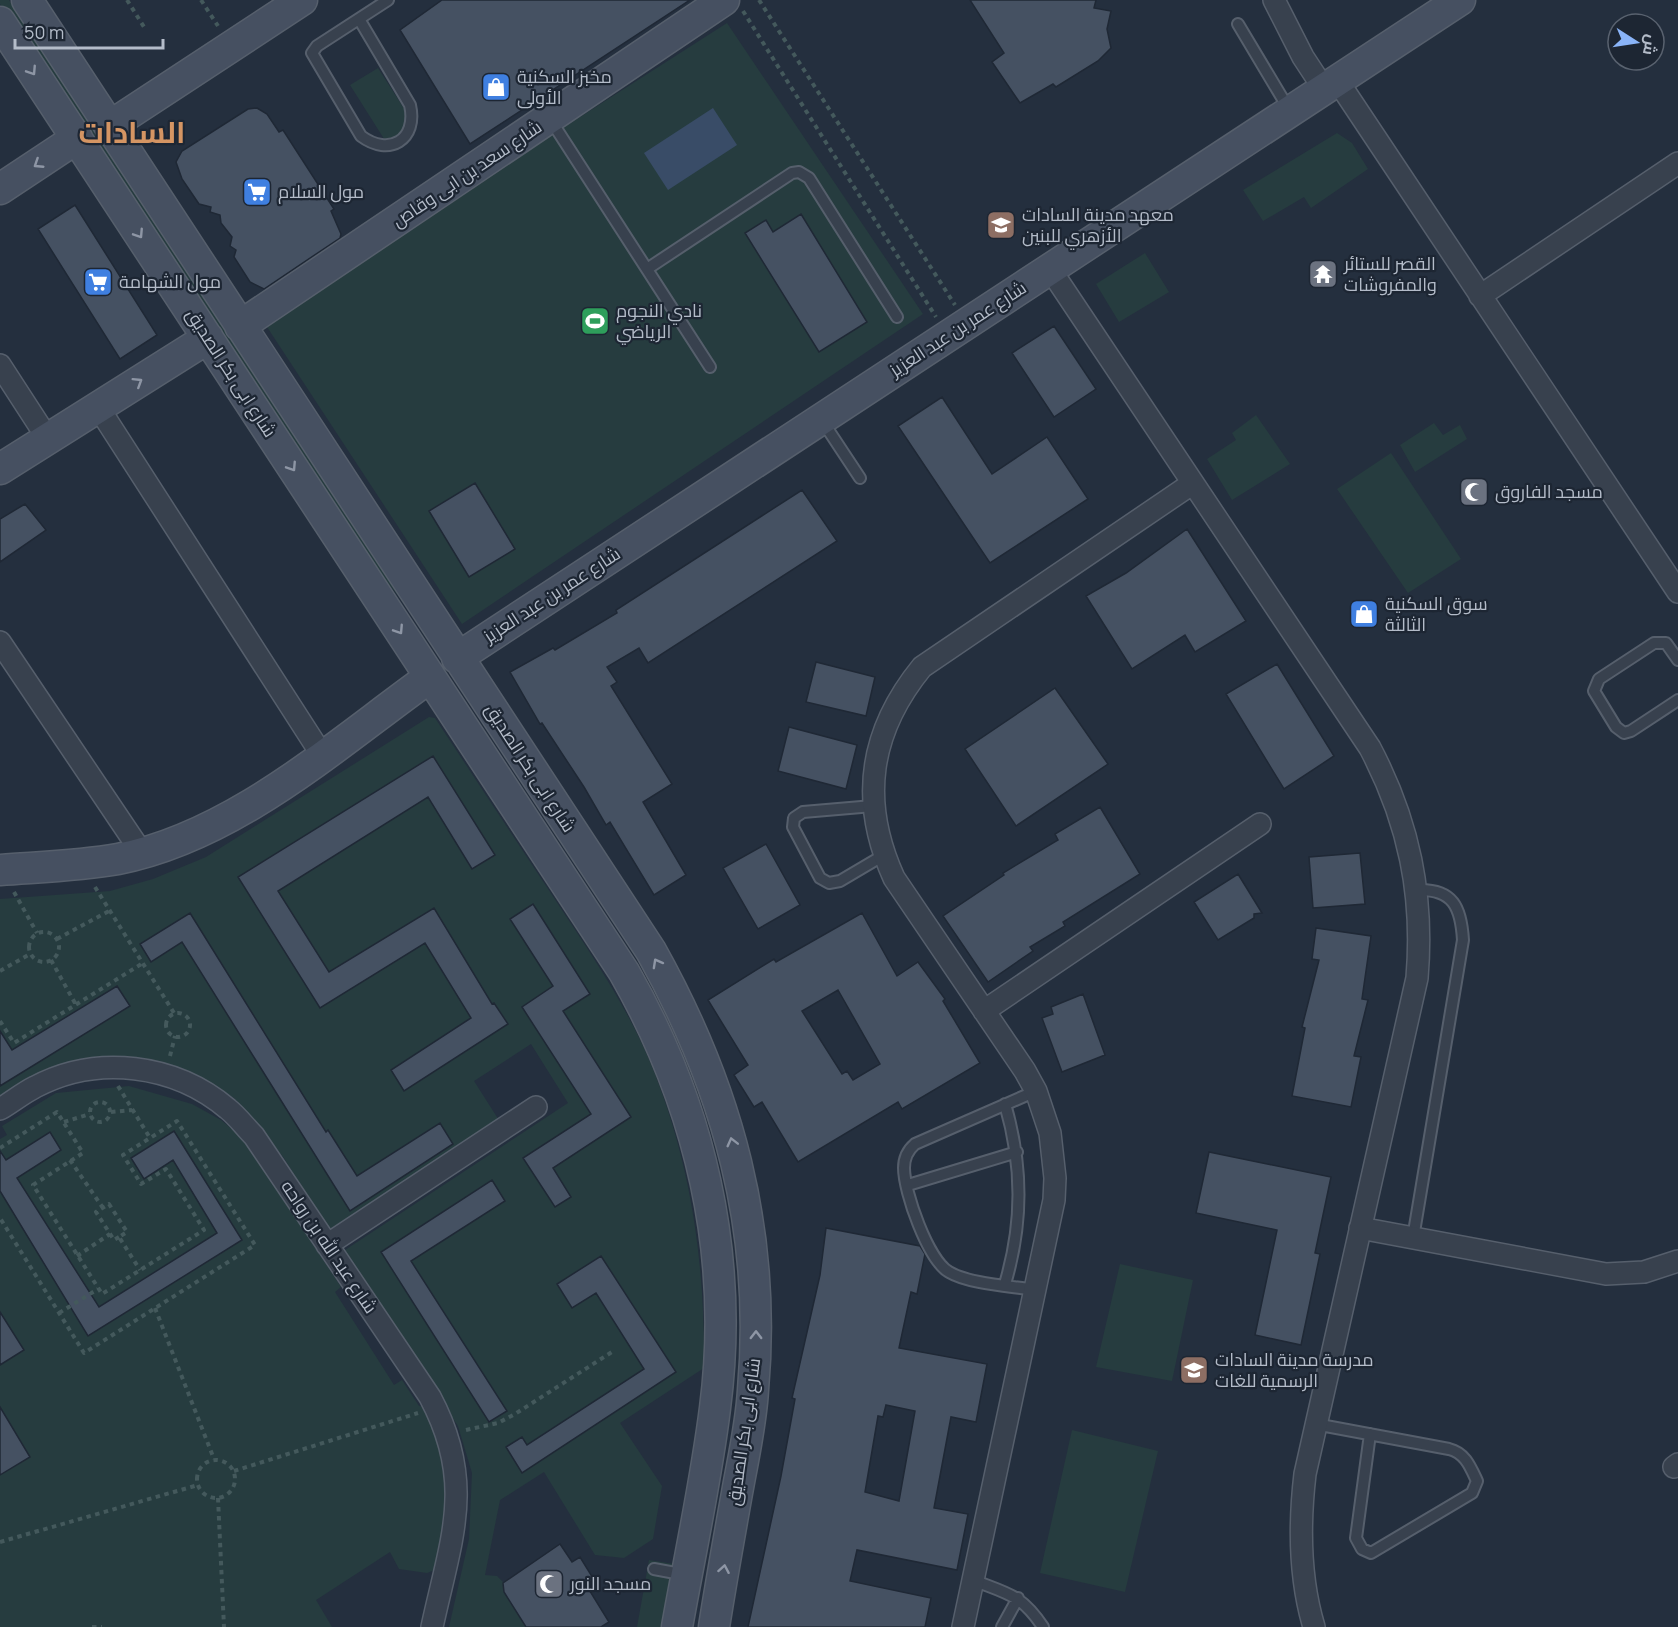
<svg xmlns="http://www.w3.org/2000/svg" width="1678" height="1627" font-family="Manrope,Cairo,sans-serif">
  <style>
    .green { fill: #263c3f }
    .water { fill: #394c67 }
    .building { fill: #455162; stroke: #1f2835; stroke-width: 1.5; fill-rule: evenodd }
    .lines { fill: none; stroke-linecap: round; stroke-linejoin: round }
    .lane-casing { stroke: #565f6c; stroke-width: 14 }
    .street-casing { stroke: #565f6c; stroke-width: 24 }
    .secondary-casing { stroke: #565f6c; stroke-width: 33 }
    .path { stroke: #44595c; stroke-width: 4; stroke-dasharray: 4.5 4.5; stroke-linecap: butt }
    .lane { stroke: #38414e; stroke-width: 10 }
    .street { stroke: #38414e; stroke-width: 21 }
    .secondary { stroke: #465061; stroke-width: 30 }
    .oneway { stroke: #8e96a5 }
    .labels { text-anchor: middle; stroke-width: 4.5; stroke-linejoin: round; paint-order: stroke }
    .poi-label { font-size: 18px; fill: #b4bcc9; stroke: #1d2633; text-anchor: start }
    .street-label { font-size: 18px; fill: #b4bcc9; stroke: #1d2633 }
    .town-label { font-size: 30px; font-weight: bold; fill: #d59563; stroke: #1d2633 }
  </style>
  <rect width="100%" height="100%" fill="#242f3e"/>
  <path class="green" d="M0,0h9l396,604 -45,-55 -360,-545z
    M727,23l196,291 -461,310 -195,-297 299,-201z
    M378,68l36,56 -28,18 -36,-57z
    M1337,133l15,10 16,26 -57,39 -7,-11 -41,24 -20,-31z
    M1145,253l24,39 -50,30 -23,-38z
    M1256,415l34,49 -58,36 -25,-41 29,-19 -4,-7z
    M1434,423l9,12 17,-10 7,14 -52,33 -15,-27z
    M1391,453l70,106 -53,34 -71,-104z
    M429,717l6,1c41,62 82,124 123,186 35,53 74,110 97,170 37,96 50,191 49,294l-84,55 42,63 -9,53 -29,19 -29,-3 -51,-83 -44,28 -15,75 12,1 7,7v9l22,35h-77l20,-88 3,-66 -14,-47 -116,-174 226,-149 -37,-59 -57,37 28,44 -170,113 -48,-80 -50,-60 -49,-26 -159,8 -26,16v-197l110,-8 43,-12 53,-22z
    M129,1086l63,18 29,16 24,20 96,147 -6,5 59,93 8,-5 17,26 16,1 13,68 -6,92 -15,6 -28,-4 -9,-17 -74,48 16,27h-332v-488l7,-4 -5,-9 54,-33z
    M1120,1264l73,16 -21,101 -76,-14z
    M1072,1430l86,21 -33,141 -85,-19z
    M649,1560l25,4 -12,63h-25z"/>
  <path class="water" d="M713,108l24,37 -69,45 -24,-37z"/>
  <path class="building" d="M442,0h248l-220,144 -70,-114z
    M970,0h126l-2,8 17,3 -4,18 4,19 -13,13 -42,26 -3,-3 -33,19 -28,-41 12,-9z
    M257,108l10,6 12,18 4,-2 51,79 -3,2 10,23 -1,4 -76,51 -14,-7 -16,-25 2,-7 -6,-4 2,-9 -11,-14 -1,-8 -10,-3 1,-5 -12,-3 -17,-25 -6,-17 6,-11 66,-42z
    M75,205l82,130 -37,24 -82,-130z
    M801,214l66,108 -48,30 -74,-119 21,-13 7,12z
    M1054,326l42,63 -42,28 -42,-64z
    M942,397l50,77 55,-37 41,62 -98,64 -92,-137z
    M475,483l40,66 -46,28 -40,-66z
    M802,490l35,51 -189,122 -9,-15 -32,19 10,15 -6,4 61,98 -29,18 43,73 -32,20 -44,-73 -4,3 -22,-38 -42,-64 -2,1 -30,-52 43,-24 2,2 62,-37 -1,-3z
    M25,504l21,26 -46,32v-43z
    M1187,529l59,92 -51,31 -10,-17 -53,34 -46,-73 40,-23z
    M816,662l59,15 -9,39 -60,-14z
    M1277,664l57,92 -50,33 -58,-95z
    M1055,688l53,76 -92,62 -51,-77z
    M789,727l68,18 -11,44 -68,-18z
    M433,756l62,99 -23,14 -44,-72 -150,94 51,81 105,-64 58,96 2,-1 14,21 -104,67 -13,-21 80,-52 -46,-75 -105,65 -82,-131z
    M1100,807l40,67 -77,48 2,4 -35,21 3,4 -45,31 -45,-66 61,-41 -1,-2 55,-33 -3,-6z
    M766,844l34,61 -42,24 -35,-61z
    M1360,853l5,51 -52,4 -4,-51z
    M1238,874l24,39 -8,1v4l-36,22 -24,-38z
    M533,904l57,90 -27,17 68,106 -78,51 18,29 -16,10 -32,-49 68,-44 -69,-107 31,-21 -43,-67z
    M190,913l136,219 2,-2 29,46 83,-53 13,21 -103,67 -168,-269 -31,20 -11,-18z
    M862,913l35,63 21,-14 27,37 -2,2 37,62 -78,46 -4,-7 -100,60 -36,-60 -8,5 -20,-32 14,-10 -40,-65 66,-41 2,3zM838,990l42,74 -27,16 -6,-9 -5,3 -40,-63z
    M1316,928l55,8 -9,63 6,1 -14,56 7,1 -10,50 -59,-11 13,-68 -3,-1 17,-67 -7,-1z
    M117,986l13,20 -130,80v-55l12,19z
    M1083,994l22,61 -43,17 -20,-54 11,-4 -2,-7z
    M174,1131l68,109 -154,96 -88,-145v-40l6,9 44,-28 11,18 -44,28 82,129 118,-74 -44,-73 -29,19 -13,-21z
    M1209,1152l122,25 -16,76 5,1 -19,91 -46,-10 22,-105 -81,-17z
    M492,1180l13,21 -94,60 96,150 -18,11 -108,-170z
    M826,1228l94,18 5,8 -8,40 -6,-2 -12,56 88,16 -11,58 -25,-5 -17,91 34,6 -11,56 -100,-20 -7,31 81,17 -6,29h-177l33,-151 14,-77 -3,-1 28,-123zM886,1405l29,6 -16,90 -34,-9 13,-76 5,1z
    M601,1256l75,116 -154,101 -16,-26 16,-10 5,8 117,-76 -48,-76 -24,15 -15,-24z
    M0,1312l24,38 -24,15z
    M0,1407l30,50 -30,18z
    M560,1544l12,18 8,-5 16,26 -8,5 21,34 -8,5h-75l-22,-35 -1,-9z"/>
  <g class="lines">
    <g class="lane-casing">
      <path id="lane" d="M359,19l51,86c8,35 -21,52 -49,31l-49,-83 5,-7 71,-46
        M1238,24l52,87
        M550,119l160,248
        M647,269l145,-96 7,-1 10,6 88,139
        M823,422l37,56
        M1678,660l-12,-17h-12l-55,36 -5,12 22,36 8,6 7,-2 47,-31
        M873,806l-70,6 -9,6 -1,9 27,51 9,5 11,-2 44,-26
        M908,1185l109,-33
        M1413,1238l50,-298c-2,-33 -10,-51 -45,-50
        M1005,1284c18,-61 18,-118 0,-180
        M1035,1290c-24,-4 -66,-6 -86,-18 -21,-12 -45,-80 -45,-104 0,-9 4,-18 11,-24l121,-53
        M1315,1424l134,25c16,4 21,17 28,32l-5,12 -101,60 -9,-4 -6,-11 14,-104
        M654,1569l32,6
        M973,1580c35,14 48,14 70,47
        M1002,1627l16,-29"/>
    </g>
    <g class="street-casing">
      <path id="street" d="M1274,0l29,57 21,32
        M1337,80l341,512
        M1050,269l320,479c39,74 54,147 47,230l-112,496c-6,51 -6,103 9,153
        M1480,296l198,-133
        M0,365l48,74
        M98,407l224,348
        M0,642l142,211
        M984,1011l276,-187
        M0,1109c12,-7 23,-16 35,-22 62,-33 140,-23 193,22 10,8 17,18 26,27l176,261c46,86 21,142 2,230
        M1360,1228l246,46 38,-2 34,-11
        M327,1245l209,-138
        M1674,1467l4,-3
        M963,1627l91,-427 1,-22 -5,-45 -14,-42 -11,-20 -131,-193c-35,-77 -25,-146 28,-211l271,-184"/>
    </g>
    <g class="secondary-casing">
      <path id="secondary" d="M27,0l624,951c77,138 116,280 102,439 -2,35 -10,69 -16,103 -8,45 -16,89 -23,134
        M0,22l624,950c76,133 111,282 91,436 -9,73 -25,146 -38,219
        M110,126l192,-126
        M0,189l77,-51
        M240,326l484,-326
        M0,469l208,-131
        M457,658l1003,-658
        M0,870c39,-3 79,-4 118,-11 117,-23 217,-114 312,-182"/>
    </g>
    <path class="path" d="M127,0l17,27
      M201,0l17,26
      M759,0l196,305
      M743,11l193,306
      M95,887l79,126
      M14,892l23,41
      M29 947a15 15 0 1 1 30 0a15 15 0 1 1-30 0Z
      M57,939l52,-28
      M51,960l25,45
      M0,971l30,-17
      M166 1025a12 12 0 1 1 24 0a12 12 0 1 1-24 0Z
      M0,1021l14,22 129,-80
      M170,1056l5,-20
      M118,1086l32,52
      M90 1112a10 10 0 1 1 20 0a10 10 0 1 1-20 0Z
      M111,1112l21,-2
      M64,1122l26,-8
      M0,1148l57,-36 26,41 -50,32 69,109 102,-64 -38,-61 -25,15 -18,-29 54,-34 78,124 -171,108 -84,-135
      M70,1160l33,48
      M119,1237l-5,3 -18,-28 13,-8 18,28 -8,5 21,33
      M77,1256l33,-22
      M155,1308l59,151
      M59,1313l39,-24
      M466,1430l32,-7 17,-9 100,-64
      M197 1479a19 19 0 1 1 38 0a19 19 0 1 1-38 0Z
      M234,1471l184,-58
      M218,1498l6,129
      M0,1542l198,-57
      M92,1627h10"/>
    <use href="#lane" class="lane"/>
    <use href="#street" class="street"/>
    <use href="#secondary" class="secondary"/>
  </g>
  <defs><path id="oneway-chevron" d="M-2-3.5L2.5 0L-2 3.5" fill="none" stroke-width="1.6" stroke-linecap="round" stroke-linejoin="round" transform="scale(1.5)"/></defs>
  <g class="oneway">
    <use href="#oneway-chevron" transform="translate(32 71) rotate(57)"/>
    <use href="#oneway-chevron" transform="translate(38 164) rotate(147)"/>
    <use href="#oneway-chevron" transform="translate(139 234) rotate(57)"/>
    <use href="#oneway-chevron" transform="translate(138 382) rotate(-32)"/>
    <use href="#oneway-chevron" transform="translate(292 467) rotate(57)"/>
    <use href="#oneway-chevron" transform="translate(399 630) rotate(57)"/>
    <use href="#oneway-chevron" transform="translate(657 963) rotate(-119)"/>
    <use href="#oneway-chevron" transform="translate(732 1142) rotate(-104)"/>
    <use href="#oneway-chevron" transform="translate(756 1335) rotate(-90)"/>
    <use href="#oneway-chevron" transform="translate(724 1569) rotate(-80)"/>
  </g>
  <defs>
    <g id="shop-square" transform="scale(1.5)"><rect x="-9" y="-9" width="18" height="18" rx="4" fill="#3f7fe0" stroke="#1d2633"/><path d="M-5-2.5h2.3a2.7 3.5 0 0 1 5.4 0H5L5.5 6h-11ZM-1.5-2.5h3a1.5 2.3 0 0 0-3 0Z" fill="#fff"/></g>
    <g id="supermarket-square" transform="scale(1.5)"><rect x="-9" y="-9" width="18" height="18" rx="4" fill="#3f7fe0" stroke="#1d2633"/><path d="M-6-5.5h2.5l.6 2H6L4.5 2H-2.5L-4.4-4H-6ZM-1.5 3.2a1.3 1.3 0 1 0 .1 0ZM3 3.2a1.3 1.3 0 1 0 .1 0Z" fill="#fff"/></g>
    <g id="school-square" transform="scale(1.5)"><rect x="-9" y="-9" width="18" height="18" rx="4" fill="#8d6e63" stroke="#1d2633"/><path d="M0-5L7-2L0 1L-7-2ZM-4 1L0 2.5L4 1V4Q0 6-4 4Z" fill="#fff"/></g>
    <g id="temple-square" transform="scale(1.5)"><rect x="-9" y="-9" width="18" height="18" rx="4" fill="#6b7280" stroke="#1d2633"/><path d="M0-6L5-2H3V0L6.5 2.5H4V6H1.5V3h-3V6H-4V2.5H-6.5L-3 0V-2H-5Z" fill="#fff"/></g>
    <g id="stadium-square" transform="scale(1.5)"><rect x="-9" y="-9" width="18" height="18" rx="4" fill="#2e9e5b" stroke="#1d2633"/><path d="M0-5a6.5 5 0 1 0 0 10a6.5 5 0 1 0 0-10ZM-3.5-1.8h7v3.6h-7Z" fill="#fff"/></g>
    <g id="mosque-square" transform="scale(1.5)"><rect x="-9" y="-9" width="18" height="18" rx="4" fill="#6b7280" stroke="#1d2633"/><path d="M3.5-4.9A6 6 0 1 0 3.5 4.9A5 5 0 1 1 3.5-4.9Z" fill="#fff"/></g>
  </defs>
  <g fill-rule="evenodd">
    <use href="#shop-square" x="496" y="87"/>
    <use href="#supermarket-square" x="257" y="192"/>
    <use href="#school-square" x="1001" y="225"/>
    <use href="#temple-square" x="1323" y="274"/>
    <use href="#supermarket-square" x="98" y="282"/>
    <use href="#stadium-square" x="595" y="321"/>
    <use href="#mosque-square" x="1474" y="492"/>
    <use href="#shop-square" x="1364" y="614"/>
    <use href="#school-square" x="1194" y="1370"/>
    <use href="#mosque-square" x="549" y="1584"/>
  </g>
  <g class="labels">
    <g class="poi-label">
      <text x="517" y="83">مخبز السكنية<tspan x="517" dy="21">الأولى</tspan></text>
      <text x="278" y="198">مول السلام</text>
      <text x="1022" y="221">معهد مدينة السادات<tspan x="1022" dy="21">الأزهري للبنين</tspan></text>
      <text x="1344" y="270">القصر للستائر<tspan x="1344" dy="21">والمفروشات</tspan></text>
      <text x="119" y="288">مول الشهامة</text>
      <text x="616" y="317">نادي النجوم<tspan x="616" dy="21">الرياضي</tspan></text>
      <text x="1495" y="498">مسجد الفاروق</text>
      <text x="1385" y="610">سوق السكنية<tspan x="1385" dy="21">الثالثة</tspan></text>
      <text x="1215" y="1366">مدرسة مدينة السادات<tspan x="1215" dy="21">الرسمية للغات</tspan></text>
      <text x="570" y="1590">مسجد النور</text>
    </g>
    <g class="street-label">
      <text transform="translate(467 174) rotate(-34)" y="6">شارع سعد بن ابى وقاص</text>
      <text transform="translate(958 329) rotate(-33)" y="6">شارع عمر بن عبد العزيز</text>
      <text transform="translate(231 373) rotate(57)" y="6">شارع ابى بكر الصديق</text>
      <text transform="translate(552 595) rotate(-33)" y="6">شارع عمر بن عبد العزيز</text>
      <text transform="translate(530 768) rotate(57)" y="6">شارع ابى بكر الصديق</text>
      <text transform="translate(329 1247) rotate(56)" y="6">شارع عبد الله بن رواحه</text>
      <text transform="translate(744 1432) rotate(-82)" y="6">شارع ابى بكر الصديق</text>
    </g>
    <g class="town-label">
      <text x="132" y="143">السادات</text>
    </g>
  </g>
  <g transform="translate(1636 42) rotate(102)"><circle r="28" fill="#1d2633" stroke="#59626f" stroke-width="1.5"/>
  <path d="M0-4.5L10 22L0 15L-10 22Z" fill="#8ab4f8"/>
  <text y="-9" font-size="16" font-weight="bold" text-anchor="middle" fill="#b4bcc9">ش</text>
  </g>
  <path d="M15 39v9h148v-9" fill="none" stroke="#b4bcc9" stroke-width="3"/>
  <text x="24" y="39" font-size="18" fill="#b4bcc9" stroke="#1d2633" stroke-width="4.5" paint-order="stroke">50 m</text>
</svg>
